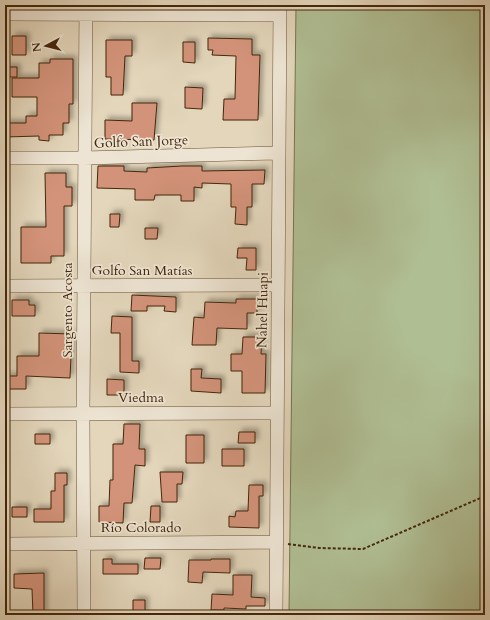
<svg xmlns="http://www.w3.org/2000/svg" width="490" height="620" font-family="Cardo,serif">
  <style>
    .green { fill: #b0be93; stroke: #7a724f }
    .building { fill: #d3937a; stroke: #44270b; filter: url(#shadow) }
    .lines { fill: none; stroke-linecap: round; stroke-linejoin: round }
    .minor-casing { stroke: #6c5337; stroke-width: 14 }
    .path { stroke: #44270b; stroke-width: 2; stroke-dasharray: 3 2; stroke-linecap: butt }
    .minor { stroke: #ede4d3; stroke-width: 13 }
    .labels { text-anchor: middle; stroke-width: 3.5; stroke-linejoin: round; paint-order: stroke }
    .street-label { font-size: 14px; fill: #44270b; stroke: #ede4d3 }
  </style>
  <defs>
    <filter id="shadow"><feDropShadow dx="3.5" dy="-3.5" stdDeviation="2" flood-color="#0004"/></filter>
  </defs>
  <rect width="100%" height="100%" fill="#e3d6bb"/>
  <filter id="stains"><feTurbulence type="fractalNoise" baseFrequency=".005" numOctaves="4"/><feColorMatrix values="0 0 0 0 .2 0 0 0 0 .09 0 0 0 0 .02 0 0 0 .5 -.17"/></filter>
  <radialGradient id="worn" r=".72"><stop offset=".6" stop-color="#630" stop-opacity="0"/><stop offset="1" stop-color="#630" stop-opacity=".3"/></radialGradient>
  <path class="green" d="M296,5h189v610h-196z"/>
  <path class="building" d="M12,36h14v19h-14z
    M208,38l44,1v16h8l-2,65h-35l1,-21h11l1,-43 -24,-1 1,-5h-5z
    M106,40h26v16h-7l-2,39h-12v-18h-5z
    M183,42h12v21l-12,-1z
    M50,59h23v45h-4v19h-6v12h-14v6l-10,-1v-4l-34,1v-14h21v-7h11v-19h-25v-19h27v-15h11z
    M5,67h12v10h-12z
    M185,87l18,1 -1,21 -17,-1z
    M132,103h25l-3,37 -49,-1v-19l27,1z
    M98,166h26v5l23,1v-4l35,-2h20v5l63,-1 -1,14h-12v23h-5v18l-12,-1 1,-17h-5v-23l-29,-1v5l-8,-1v14h-13v-6h-26l-1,5h-19v-11l-38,-1z
    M45,173h21v14h6v19h-8v50h-13v7h-30v-36h25z
    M110,214h10l-1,13h-9z
    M145,228h13l-1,11h-12z
    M238,248h18v22h-10l1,-12h-10z
    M132,295l44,2v15l-12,-1 1,-5h-18v5h-16z
    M236,299h21v14h-10v16l-30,-1 -1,17h-24l2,-28 10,1 1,-16 31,1z
    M12,300h17v5h6v11h-23z
    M112,316l20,1v44h7v12l-19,-1v-39h-9z
    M39,333l33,1 -2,44 -44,-2v13h-21v-13h12v-20h22z
    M243,337h19l-1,17h5l-1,39h-23v-22h-11v-17h11z
    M191,369h11l-1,9 20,1v14l-30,-2z
    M107,379l17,1v15h-17z
    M124,424h16l-1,25h6v17l-10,-1 -3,38h-8l-1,20 -24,-1v-16h10l1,-26h3v-36h10z
    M239,432h16v11h-17z
    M35,434h15v10h-15z
    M186,435h18v28h-18z
    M222,449h22v17h-22z
    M160,472h23l-1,12h-5v18h-15z
    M55,473h12v12h-3v37h-30v-13h17v-18h4z
    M249,485h14v11h-4v32l-30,-1v-11l6,1 1,-6h12z
    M151,506h9v16h-10z
    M12,507h15v10h-15z
    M145,558h16l-1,11h-16z
    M103,559h9v5h26v10h-35z
    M211,559h19v14l-27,-1 -1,11 -14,-1 1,-22h22z
    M44,573v42h-11l-1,-26 -18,-1v-14z
    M233,575h19l-1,22 14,1v8h-19v3l-22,-1v2h-13l1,-16 21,1z
    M133,600h12v15h-12z"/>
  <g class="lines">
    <g class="minor-casing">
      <path id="minor" d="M5,14l275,1
        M5,158h79l194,-5
        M5,286l273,-1
        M5,414l271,-1
        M5,544l272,-2
        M84,615l-1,-202 3,-408
        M276,615l4,-610"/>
    </g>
    <path class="path" d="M288,544l31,4 44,1 122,-53"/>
    <use href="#minor" class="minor"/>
  </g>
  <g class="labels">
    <g class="street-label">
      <text transform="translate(141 141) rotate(-2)" y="5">Golfo San Jorge</text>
      <text x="142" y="275">Golfo San Matías</text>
      <text transform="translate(67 310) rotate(-90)" y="5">Sargento Acosta</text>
      <text transform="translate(262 310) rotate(-89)" y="5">Nahel Huapi</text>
      <text x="141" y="402">Viedma</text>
      <text x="141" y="532">Río Colorado</text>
    </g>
  </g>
  <rect width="490" height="620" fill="none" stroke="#e3d6bb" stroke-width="20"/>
  <rect x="6" y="6" width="478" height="608" fill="none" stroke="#44270b" stroke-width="2"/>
  <rect x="10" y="10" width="470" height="600" fill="none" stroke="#44270b"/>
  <g transform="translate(46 46) rotate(263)" stroke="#ede4d3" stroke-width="3" paint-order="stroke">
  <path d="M0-3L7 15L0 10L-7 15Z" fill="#44270b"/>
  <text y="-6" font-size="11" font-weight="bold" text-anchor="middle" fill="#44270b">N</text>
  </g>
  <rect width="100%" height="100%" filter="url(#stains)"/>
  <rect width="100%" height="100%" fill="url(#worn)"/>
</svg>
